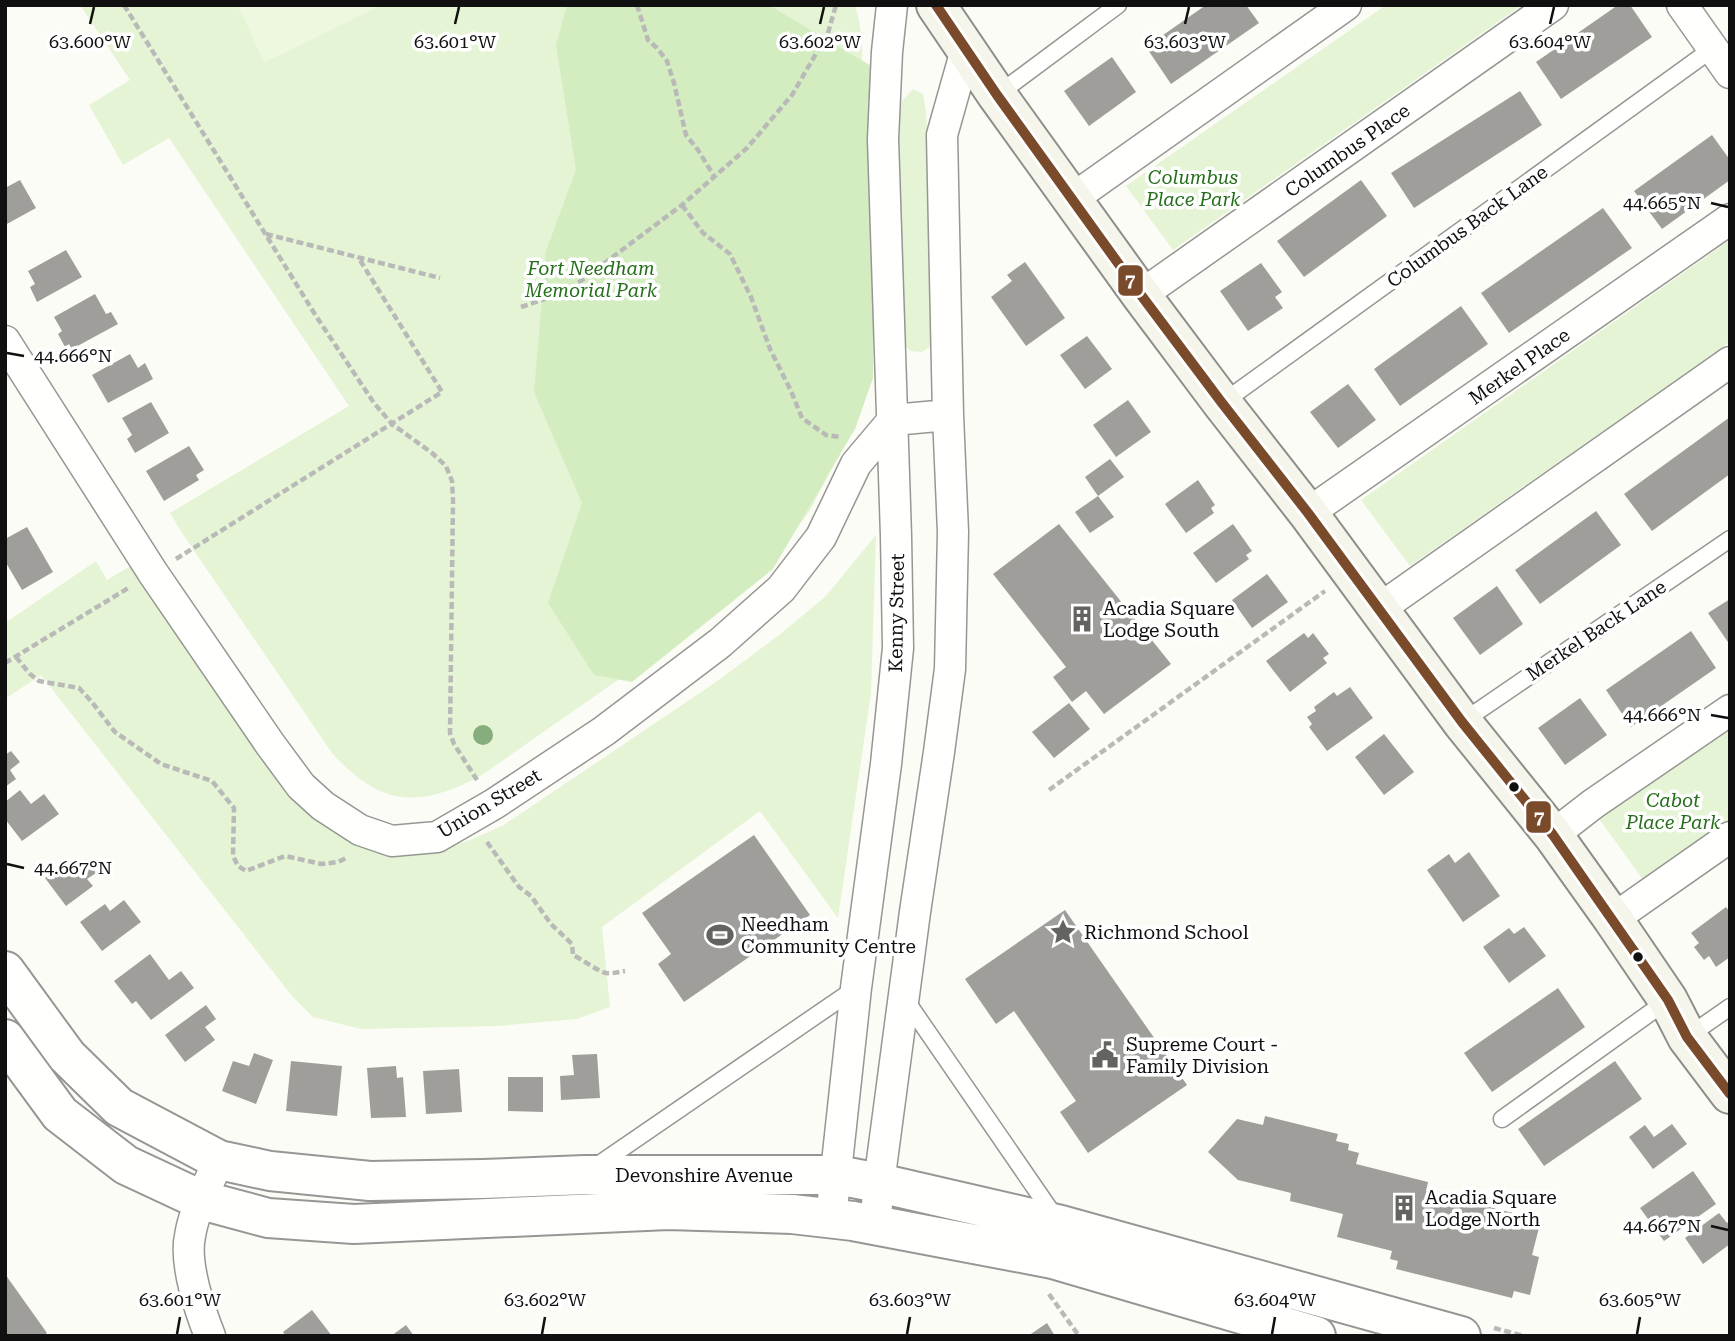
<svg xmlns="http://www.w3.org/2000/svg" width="1735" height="1341" font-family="'Roboto Serif',serif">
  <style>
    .green { fill: #e4f4d4 }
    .forest { fill: #d3edc1 }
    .pitch { fill: #eef8de }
    .building { fill: #a09e9b }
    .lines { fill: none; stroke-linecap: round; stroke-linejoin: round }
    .service-casing { stroke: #969694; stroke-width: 19 }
    .minor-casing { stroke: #969694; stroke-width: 33 }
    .tertiary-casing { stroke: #969694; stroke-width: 42 }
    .secondary-casing { stroke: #8d8d8a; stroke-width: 42 }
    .path { stroke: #b9b9b8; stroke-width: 4.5; stroke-dasharray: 7 3.5; stroke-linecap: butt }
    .service { stroke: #fffffe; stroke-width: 16 }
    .minor { stroke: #fffffe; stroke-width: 30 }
    .tertiary { stroke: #fffffe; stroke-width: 38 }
    .secondary { stroke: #f6f5eb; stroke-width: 38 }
    .bus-1-casing { stroke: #fff; stroke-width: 16 }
    .bus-1 { stroke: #7a4b2a; stroke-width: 10 }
    .tree { fill: #86ae7d }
    .ticks { fill: none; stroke: #101010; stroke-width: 2.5 }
    .bus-dot { fill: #101010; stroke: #fff; stroke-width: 2.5 }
    .labels { text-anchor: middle; stroke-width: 7; stroke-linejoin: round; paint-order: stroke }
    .street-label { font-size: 19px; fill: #101010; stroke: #fff }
    .park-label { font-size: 19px; font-style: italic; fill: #256f1a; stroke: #fff }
    .poi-label { font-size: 19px; fill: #101010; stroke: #fff; text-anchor: start }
    .ticks-label { font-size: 18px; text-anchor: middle; fill: #101010; stroke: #fff; stroke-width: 7; stroke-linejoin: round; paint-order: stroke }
    .line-badge { stroke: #fff; stroke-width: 2.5 }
    .badge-label { font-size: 19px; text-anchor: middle; font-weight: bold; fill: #fff }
  </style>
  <rect width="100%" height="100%" fill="#fcfcf6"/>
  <path class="green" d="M80,5h775l4,15 3,24 3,292 -28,117 -10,25 -17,32 -24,33 -61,62 -243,170c-63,34 -101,32 -150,-22l-150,-220 -12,-20 179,-107 -180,-268 -46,27 -34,-60 41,-25z
    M1386,5h136l-349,245 -47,-64z
    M913,89l10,5 3,18 11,214 -4,19 -11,7 -12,-1 -7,-9 -7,-215 6,-26z
    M1730,240v102l-320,224 -49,-66z
    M876,535l-5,158 -33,225 -78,-107 -158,116 8,80 -33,12 -79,7 -137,3 -48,-12 -21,-21 -251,-321 -36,24v-76l91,-62 11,19 27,-16 156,220 144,66 34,-9 36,-16 212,-143 63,-47 47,-39z
    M1730,722v99l-86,60 -47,-65z"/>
  <path class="forest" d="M567,5h202l104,62v311l-18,51 -82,140 -141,113 -38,-7 -46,-72 34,-100 -48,-111 12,-141 30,-81 -20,-125z"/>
  <path class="pitch" d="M238,5h143l-117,58z"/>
  <path class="building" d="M1206,5h40l13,18 -88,61 -25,-37z
    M1618,5h12l22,32 -91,62 -25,-37z
    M1112,57l24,35 -47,34 -25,-35z
    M1520,91l22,34 -128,83 -23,-35z
    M1712,135l18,25v20l-68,49 -28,-38z
    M20,180l16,28 -31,17v-37z
    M1361,180l26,36 -83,61 -27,-36z
    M1603,208l29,40 -123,85 -28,-40z
    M66,250l16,27 -45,25 -7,-15 5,-3 -7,-13z
    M1025,262l40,56 -39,28 -35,-49 21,-16 -5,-6z
    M1261,263l21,29 -7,5 8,11 -35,23 -28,-40z
    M95,294l11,20 5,-2 7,12 -46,25 -3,-5 -4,3 -7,-13 4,-3 -8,-14z
    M1461,306l27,38 -88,62 -26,-37z
    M1087,336l25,33 -27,20 -25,-34z
    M130,354l8,14 7,-5 8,16 -45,24 -16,-28z
    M1348,384l28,36 -38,28 -28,-36z
    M1128,400l23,32 -35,25 -23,-32z
    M151,402l18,31 -34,20 -8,-14 5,-4 -10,-17z
    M1730,417v57l-78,57 -28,-37z
    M189,446l15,24 -8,5 3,5 -35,21 -18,-30z
    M1110,459l14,18 -26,19 -13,-19z
    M1198,480l17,25 -4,3 3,5 -28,20 -21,-29z
    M1098,496l16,21 -24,16 -15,-21z
    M1596,511l25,34 -81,59 -25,-34z
    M1059,524l112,140 -67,50 -18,-23 -14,11 -19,-25 13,-10 -73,-93z
    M1233,524l19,27 -6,4 3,4 -33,24 -23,-30z
    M27,527l26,45 -31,18 -17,-29v-22z
    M1267,574l21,28 -36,26 -20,-28z
    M1497,586l26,38 -43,31 -27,-37z
    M1730,599v46l-22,-32z
    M1691,631l25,37 -85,59 -25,-37z
    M1304,633l4,5 5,-5 16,21 -6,4 4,5 -37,29 -24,-31z
    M1350,687l23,31 -46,33 -18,-24 3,-3 -5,-7 9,-6 -2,-4 20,-15 3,4z
    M1580,698l27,37 -42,30 -27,-37z
    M1069,703l21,26 -36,29 -22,-26z
    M1384,734l30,38 -30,23 -29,-38z
    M11,751l9,11 -10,8 6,9 -11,8v-32z
    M20,790l11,14 13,-10 15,20 -37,27 -17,-22v-17z
    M754,835l56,80 -126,87 -26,-38 13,-10 -29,-41z
    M1469,852l31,44 -37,26 -36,-52 22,-16 6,9z
    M86,859l10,14 -9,6 6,7 -27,20 -21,-28 19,-14 5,8z
    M124,900l17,22 -39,29 -22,-29 25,-18 5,7z
    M1726,907l4,5v45l-14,10 -7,-11 -5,4 -10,-13 5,-4 -8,-10z
    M1065,910l122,175 -99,68 -28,-41 16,-11 -62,-90 -18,13 -31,-45z
    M1524,927l22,29 -37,27 -26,-36 26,-19 5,6z
    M150,954l19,26 12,-9 13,17 -43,32 -15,-19 -4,3 -18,-23z
    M1558,988l27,39 -93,65 -28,-39z
    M206,1005l10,14 -11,8 10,13 -30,22 -20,-27z
    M254,1053l19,7 -17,44 -34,-13 11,-30 16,5z
    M597,1054l3,44 -39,2 -1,-24 14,-1 -2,-20z
    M291,1061l51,5 -5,50 -51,-5z
    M1615,1061l27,38 -98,67 -26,-37z
    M396,1066l1,12 6,-1 3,40 -35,1 -4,-50z
    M459,1069l3,43 -36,2 -3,-43z
    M508,1077h35v35l-35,-1z
    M1265,1116l73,18 -2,7 13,3 -1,6 11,3 -3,11 72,18 -2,9 115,29 -9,35 7,2 -9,38 -16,-4 -2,7 -116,-29 2,-8 -8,-2 2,-8 -55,-14 6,-23 -53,-13 1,-8 -53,-13 -30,-28 29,-33 26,6z
    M1672,1124l15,20 -34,25 -24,-32 16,-12 9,12z
    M1693,1171l23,33 -52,37 -24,-33z
    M1719,1213l8,10 3,-2v23l-27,20 -18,-26z
    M5,1274l42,59 -4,3h-38z
    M312,1310l20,26h-46l-3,-4z
    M1047,1323l8,13h-27z
    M406,1325l8,11h-23z"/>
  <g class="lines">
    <g class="service-casing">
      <path id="service" d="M997,95l121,-90
        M1222,403l490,-354
        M1462,722l268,-183
        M905,999l150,218
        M1687,1037l43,-30
        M1502,1119l166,-119
        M595,1167l261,-179"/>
    </g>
    <g class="minor-casing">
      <path id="minor" d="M1682,5l48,68
        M1072,199l274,-194
        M1141,295l412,-290
        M5,341l148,232 117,171 31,42 22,20 37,24 32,11 45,-4 57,-33 110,-73 116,-88 61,-54 40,-52 35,-73 37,-44 55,-5
        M1308,513l422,-294
        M1379,609l351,-247
        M1553,835l40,-31 137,-94
        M1613,919l117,-82
        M831,1218l25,-230 30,-224 12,-116 -2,-112 -13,-397 4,-87 5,-47
        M875,1225l4,-42 36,-271 24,-160 11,-83 3,-137 -5,-117 -6,-280 24,-85
        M210,1336c-10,-25 -26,-73 -20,-100 4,-26 18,-51 29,-76"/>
    </g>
    <g class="tertiary-casing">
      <path id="tertiary" d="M5,971l62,85 52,51 100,53 51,11 100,10 113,-2 102,-4h252l42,8 182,42 400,111
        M5,1039l55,75 66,51 75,35 67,18 86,6 314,-14 124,4 61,7 200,38 263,77"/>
    </g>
    <g class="secondary-casing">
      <path id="secondary" d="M936,5l61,90 144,200 81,108 86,110 154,209 91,113 60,84 55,81 19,37 43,57"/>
    </g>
    <path class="path" d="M124,5l192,311 58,87 18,21 40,29 14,13 6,15 1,20 -3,232 4,11 23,36
      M637,5l11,35 9,8 10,13 7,22 12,52 12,15 16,26
      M682,205l21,28 27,21 21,43 19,52 21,42 11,27 24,17 15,2
      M266,234l174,44
      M521,307l45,-15 116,-87 65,-57 45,-53 36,-62 8,-28
      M176,559l266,-167 -84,-135
      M16,657l14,17 9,7 40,7 12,13 24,31 46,32 51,17 22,27 -1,48 5,10 8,5 39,-15 37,8 16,-2 10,-5
      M5,663l125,-76
      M1049,790l276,-199
      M487,842l32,45 12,9 20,28 21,20 1,11c9,4 24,16 33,18 6,1 12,-1 19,-2
      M1049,1294l30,42
      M1494,1328l30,8"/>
    <use href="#service" class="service"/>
    <use href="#minor" class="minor"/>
    <use href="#tertiary" class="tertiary"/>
    <use href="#secondary" class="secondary"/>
    <g class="bus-1-casing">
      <path id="bus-1" d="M936,5l61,90 144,200 81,108 86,110 154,209 91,113 115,165 19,37 43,57"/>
    </g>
    <use href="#bus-1" class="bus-1"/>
  </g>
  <circle class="tree" cx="483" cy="735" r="10"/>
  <path class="ticks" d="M90,24l4,-17M455,24l4,-17M820,24l4,-17M1185,24l4,-17M1550,24l4,-17M1711,203l17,4M7,353l17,3M1711,715l17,3M7,864l17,4M1711,1226l17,4M177,1334l3,-17M542,1334l3,-17M907,1334l3,-17M1272,1334l3,-17M1637,1334l3,-17"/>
  <defs>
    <g id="building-bare" transform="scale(2.1)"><path d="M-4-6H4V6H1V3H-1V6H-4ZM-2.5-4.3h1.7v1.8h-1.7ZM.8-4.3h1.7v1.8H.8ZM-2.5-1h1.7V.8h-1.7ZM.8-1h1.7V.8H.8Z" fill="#636360" stroke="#fff" stroke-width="2.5" paint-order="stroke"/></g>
    <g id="sight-bare" transform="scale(2.1)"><path d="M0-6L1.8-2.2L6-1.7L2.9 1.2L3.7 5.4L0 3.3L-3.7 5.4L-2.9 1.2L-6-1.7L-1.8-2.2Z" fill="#636360" stroke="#fff" stroke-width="2.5" paint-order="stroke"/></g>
    <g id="stadium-bare" transform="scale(2.1)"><path d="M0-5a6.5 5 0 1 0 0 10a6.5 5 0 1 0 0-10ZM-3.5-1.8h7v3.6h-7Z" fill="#636360" stroke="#fff" stroke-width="2.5" paint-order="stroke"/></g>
    <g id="civic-bare" transform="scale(2.1)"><path d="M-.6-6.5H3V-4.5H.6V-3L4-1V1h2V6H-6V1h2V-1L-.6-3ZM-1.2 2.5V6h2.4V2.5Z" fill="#636360" stroke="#fff" stroke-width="2.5" paint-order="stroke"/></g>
  </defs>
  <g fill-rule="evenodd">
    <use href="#building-bare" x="1082" y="619"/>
    <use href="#sight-bare" x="1063" y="932"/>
    <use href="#stadium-bare" x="720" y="935"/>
    <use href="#civic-bare" x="1105" y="1055"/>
    <use href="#building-bare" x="1404" y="1208"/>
  </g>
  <g class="bus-dot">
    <circle cx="1514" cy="787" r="6"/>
    <circle cx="1638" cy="957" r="6"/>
  </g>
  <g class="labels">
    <g class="street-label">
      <text transform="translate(1347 150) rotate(-35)" y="7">Columbus Place</text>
      <text transform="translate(1467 226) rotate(-36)" y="7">Columbus Back Lane</text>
      <text transform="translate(1519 366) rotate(-35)" y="7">Merkel Place</text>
      <text transform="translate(896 613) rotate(-89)" y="7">Kenny Street</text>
      <text transform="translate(1596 630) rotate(-34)" y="7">Merkel Back Lane</text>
      <text transform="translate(489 803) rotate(-31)" y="7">Union Street</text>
      <text x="704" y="1182">Devonshire Avenue</text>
    </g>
    <g class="park-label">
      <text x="1193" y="184">Columbus<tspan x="1193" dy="22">Place Park</tspan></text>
      <text x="591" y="275">Fort Needham<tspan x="591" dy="22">Memorial Park</tspan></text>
      <text x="1673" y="807">Cabot<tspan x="1673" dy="22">Place Park</tspan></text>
    </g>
    <g class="poi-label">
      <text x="1103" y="615">Acadia Square<tspan x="1103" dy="22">Lodge South</tspan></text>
      <text x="741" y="931">Needham<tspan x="741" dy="22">Community Centre</tspan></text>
      <text x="1084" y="939">Richmond School</text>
      <text x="1126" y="1051">Supreme Court -<tspan x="1126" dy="22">Family Division</tspan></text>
      <text x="1425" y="1204">Acadia Square<tspan x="1425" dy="22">Lodge North</tspan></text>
    </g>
  </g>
  <g class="ticks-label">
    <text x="90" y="48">63.600°W</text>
    <text x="455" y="48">63.601°W</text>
    <text x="820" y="48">63.602°W</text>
    <text x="1185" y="48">63.603°W</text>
    <text x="1550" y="48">63.604°W</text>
    <text x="1662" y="209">44.665°N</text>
    <text x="73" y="362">44.666°N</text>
    <text x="1662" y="721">44.666°N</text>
    <text x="73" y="874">44.667°N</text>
    <text x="1662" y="1232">44.667°N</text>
    <text x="180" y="1306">63.601°W</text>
    <text x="545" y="1306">63.602°W</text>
    <text x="910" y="1306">63.603°W</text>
    <text x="1275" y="1306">63.604°W</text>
    <text x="1640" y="1306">63.605°W</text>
  </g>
  <g class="line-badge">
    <rect x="1117" y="264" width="27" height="33" rx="7" fill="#7a4b2a"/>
    <rect x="1525" y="800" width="27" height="34" rx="7" fill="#7a4b2a"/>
  </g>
  <g class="badge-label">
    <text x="1130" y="287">7</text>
    <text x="1539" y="824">7</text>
  </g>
  <rect width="1735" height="1341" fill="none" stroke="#101010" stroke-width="14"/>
</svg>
